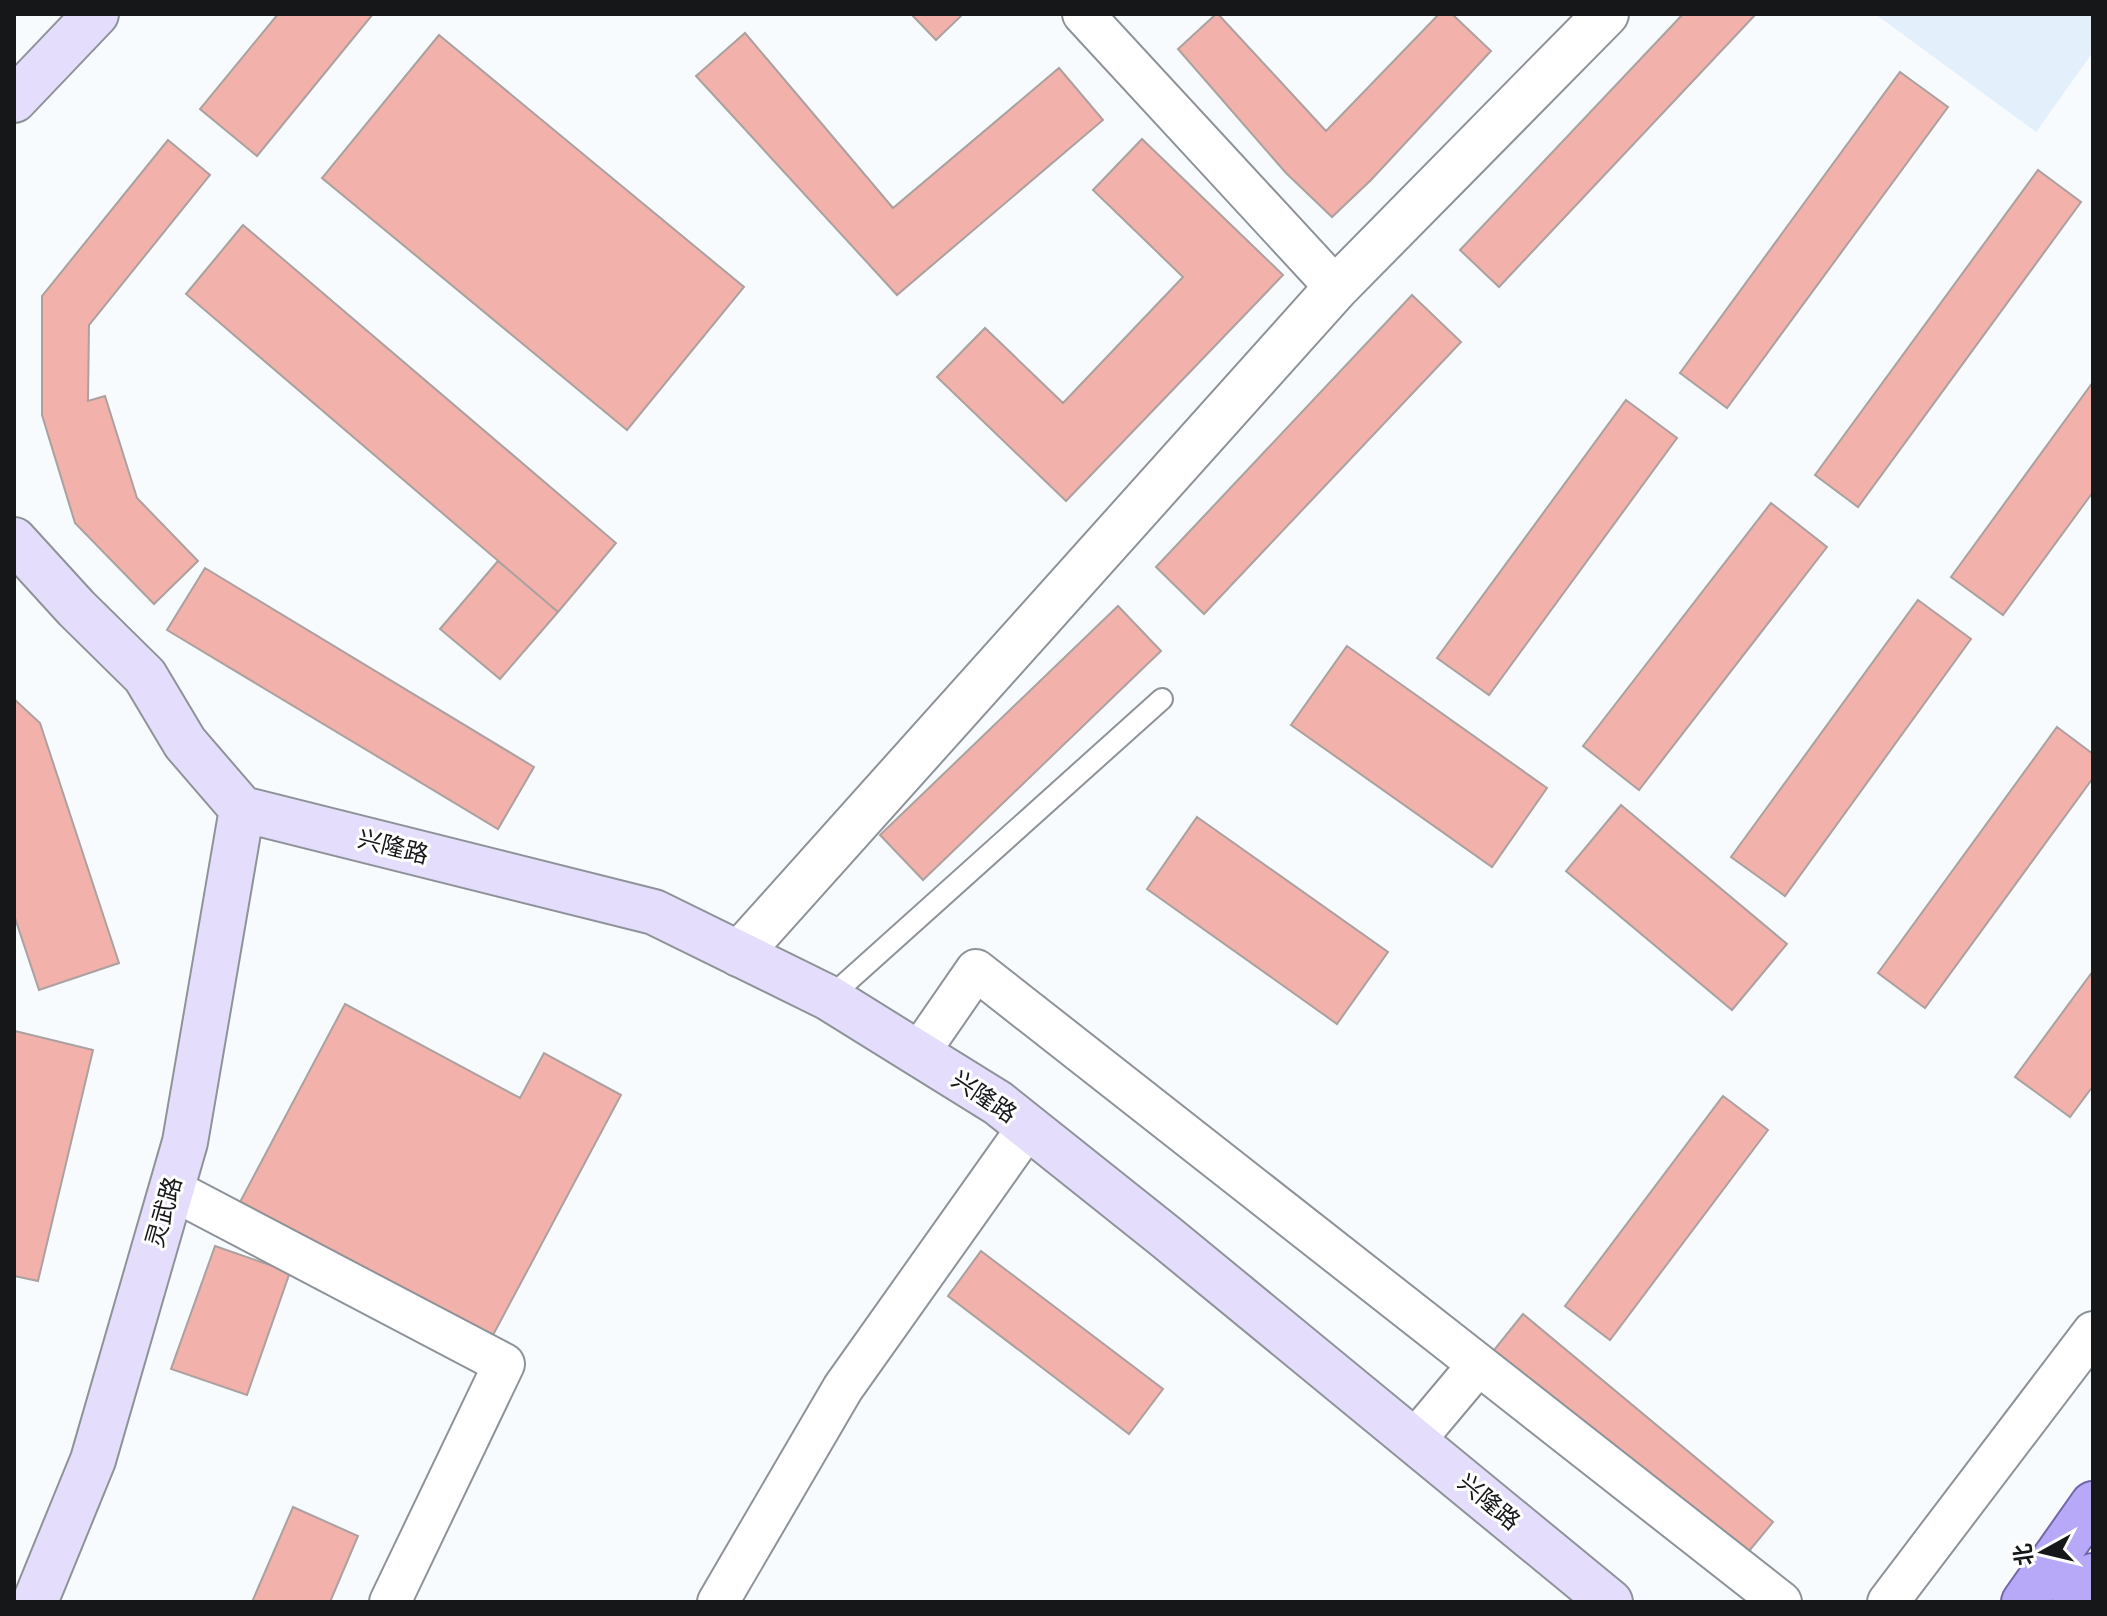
<svg xmlns="http://www.w3.org/2000/svg" width="2107" height="1616" font-family="Merriweather,'Noto Sans SC',serif">
  <style>
    .built { fill: #e3f0fc }
    .building { fill: #f2b1aa; stroke: #aaa1a0; stroke-width: 2 }
    .lines { fill: none; stroke-linecap: round; stroke-linejoin: round }
    .service-casing { stroke: #8d9399; stroke-width: 24 }
    .minor-casing { stroke: #8d9399; stroke-width: 44 }
    .tertiary-casing { stroke: #8d9399; stroke-width: 48 }
    .secondary-casing { stroke: #8d9399; stroke-width: 48 }
    .trunk-casing { stroke: #7367a9; stroke-width: 48 }
    .service { stroke: #fff; stroke-width: 20 }
    .minor { stroke: #fff; stroke-width: 40 }
    .tertiary { stroke: #fff; stroke-width: 44 }
    .secondary { stroke: #e4defc; stroke-width: 44 }
    .trunk { stroke: #b8a8f8; stroke-width: 44 }
    .labels { text-anchor: middle; stroke-width: 6; stroke-linejoin: round; paint-order: stroke }
    .street-label { font-size: 24px; fill: #151719; stroke: #fff }
  </style>
  <rect width="100%" height="100%" fill="#f7fbfe"/>
  <path class="built" d="M1875,14h218v38l-57,80z"/>
  <path class="building" d="M278,14h95l-116,142 -57,-47z
    M911,14h52l-27,26z
    M1216,14h2l108,117 113,-117h13l39,37 -120,129 -39,37 -46,-44 -108,-124z
    M1683,14h73l-257,273 -39,-37z
    M745,33l148,175 166,-140 44,52 -206,175 -201,-219z
    M439,35l305,252 -117,143 -305,-252z
    M1900,72l48,35 -221,301 -47,-35z
    M1142,139l141,136 -217,226 -129,-124 48,-49 78,75 120,-126 -90,-87z
    M168,140l42,35 -121,150 -1,76 17,-5 32,102 61,63 -44,43 -79,-81 -33,-108v-119z
    M2038,170l43,32 -223,305 -43,-32z
    M243,225l373,318 -58,69 -372,-318z
    M1412,295l49,47 -257,272 -48,-47z
    M2093,382v110l-90,123 -52,-38z
    M1626,400l51,38 -188,257 -52,-37z
    M1771,503l56,44 -188,243 -56,-44z
    M498,561l60,51 -58,67 -60,-50z
    M205,568l329,199 -36,62 -331,-199z
    M1918,600l53,39 -186,257 -54,-39z
    M1118,606l43,45 -238,229 -43,-45z
    M1347,646l200,142 -55,79 -201,-142z
    M14,699l26,24 79,240 -80,27 -25,-75z
    M2057,727l36,27v24l-168,230 -47,-35z
    M1621,805l166,139 -55,66 -166,-139z
    M1197,817l191,135 -51,72 -190,-135z
    M2093,971v115l-23,31 -55,-40z
    M345,1004l175,94 24,-45 77,42 -129,242 -252,-135z
    M15,1031l78,19 -55,231 -24,-5z
    M1723,1096l45,34 -158,210 -45,-34z
    M215,1246l75,26 -43,123 -76,-26z
    M981,1251l182,138 -34,45 -181,-138z
    M1523,1314l250,208 -33,40 -250,-207z
    M293,1507l65,29 -28,66h-78z"/>
  <g class="lines">
    <g class="service-casing">
      <path id="service" d="M829,998l333,-299"/>
    </g>
    <g class="minor-casing">
      <path id="minor" d="M1083,14l253,274
        M918,1054l58,-84 805,632
        M171,1189l333,175 -114,238
        M1415,1440l63,-75
        M718,1602l125,-214 185,-261
        M1888,1602l205,-270"/>
    </g>
    <g class="tertiary-casing">
      <path id="tertiary" d="M739,954l597,-666 270,-274"/>
    </g>
    <g class="secondary-casing">
      <path id="secondary" d="M14,100l82,-86
        M14,540l62,68 69,68 40,67 57,66
        M242,809l412,103 175,86 169,105 168,134 444,365
        M35,1602l58,-142 92,-318 57,-333"/>
    </g>
    <g class="trunk-casing">
      <path id="trunk" d="M2024,1602l69,-98
        M2075,1602l18,-26"/>
    </g>
    <use href="#service" class="service"/>
    <use href="#minor" class="minor"/>
    <use href="#tertiary" class="tertiary"/>
    <use href="#secondary" class="secondary"/>
    <use href="#trunk" class="trunk"/>
  </g>
  <g class="labels">
    <g class="street-label">
      <text transform="translate(393 847) rotate(14)" y="8">兴隆路</text>
      <text transform="translate(984 1097) rotate(34)" y="8">兴隆路</text>
      <text transform="translate(164 1212) rotate(-74)" y="8">灵武路</text>
      <text transform="translate(1489 1502) rotate(40)" y="8">兴隆路</text>
    </g>
  </g>
  <rect width="2107" height="1616" fill="none" stroke="#151719" stroke-width="32"/>
  <g transform="translate(2043 1552) rotate(262)" stroke="#ffffff" stroke-width="6" paint-order="stroke">
  <path d="M0-6L14 30L0 20L-14 30Z" fill="#151719"/>
  <text y="-12" font-size="22" font-weight="bold" text-anchor="middle" fill="#151719">北</text>
  </g>
</svg>
